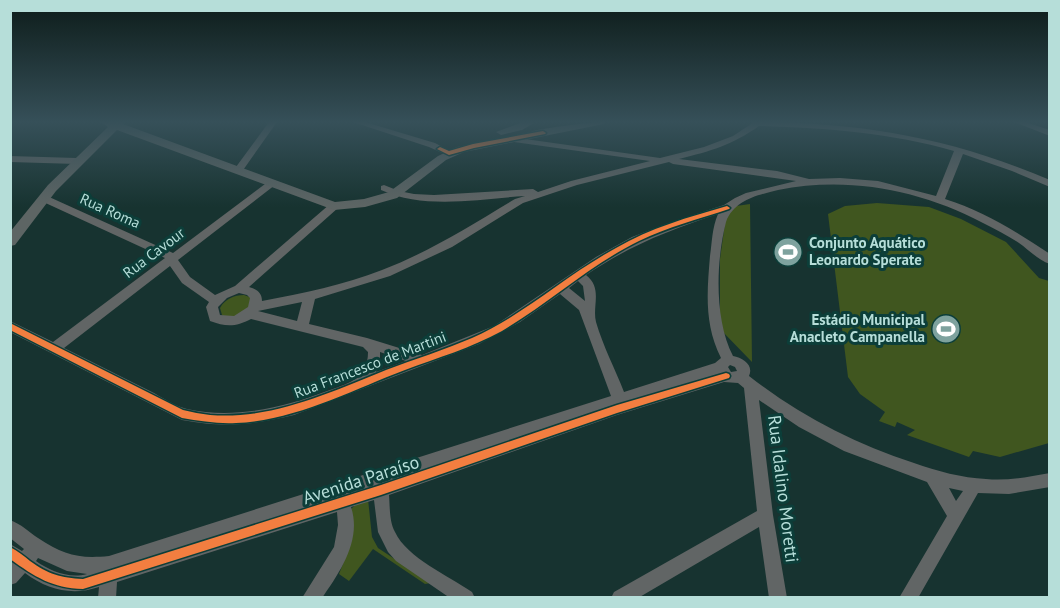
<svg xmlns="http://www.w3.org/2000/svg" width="1060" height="608" font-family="'PT Sans',sans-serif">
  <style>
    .green { fill: #40561f }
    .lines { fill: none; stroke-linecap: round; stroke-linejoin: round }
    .minor { fill: #616565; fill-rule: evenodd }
    .major { fill: #5d6564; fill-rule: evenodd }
    .cycleway-casing { stroke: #0c3e39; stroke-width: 3 }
    .cycleway { fill: #f27e40; fill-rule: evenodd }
    .labels { text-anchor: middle; stroke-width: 6; stroke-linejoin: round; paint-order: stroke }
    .street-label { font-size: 15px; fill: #b6ded9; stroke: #0c3e39 }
    .poi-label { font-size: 15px; font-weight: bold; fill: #b6ded9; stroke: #0c3e39; text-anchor: start }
    .near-street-label { font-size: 18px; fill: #b6ded9; stroke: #0c3e39 }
  </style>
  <rect width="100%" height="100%" fill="#173330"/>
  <path class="green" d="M877,203l52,4 32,12 45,23 33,36 10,3v162l-49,14 -27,-6 -4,6 -62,-22 8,-5 -18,-8 -2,5 -16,-6 6,-9 -25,-18 -12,-17 -20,-163 17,-8z
    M750,204l2,158 -32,-33v-70l6,-43 10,-10z
    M244,295l8,3 1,4 -12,14 -16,1 -3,-2 -2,-7c5,-9 14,-13 24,-13z
    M368,499l4,38 6,11 53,35 -6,1 -52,-35 -24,32 -10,-7 9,-23 3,-42 9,-9z"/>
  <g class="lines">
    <path class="minor" d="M269,122h8l-36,51h-6l-2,-2z
      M353,122h12l70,21 19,10 -5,3 -20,-9z
      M754,122c106,0 198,16 296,58v7l-38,-16 -49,-17 -18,45c38,12 72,33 105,55v10c-12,-4 -21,-14 -31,-21 -11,-7 -24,-14 -36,-20 -63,-33 -134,-47 -205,-33 -20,5 -44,10 -52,32 -10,39 -12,97 7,134 10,2 21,9 16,20 50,39 105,68 165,87 23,8 48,15 72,16 22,2 42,-2 64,-6v14l-41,7 -31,-1 -60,105h-19l48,-82 -20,-34 -83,-31 -45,-24 -40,-27 14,115 14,83h-18l-10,-71 -121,71h-27l3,-6 143,-81 -13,-123 -6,-5 -14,-1 -107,33 -228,80c1,11 0,26 6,37 12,26 54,44 77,60l3,6h-25l-54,-37 -8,-9 -10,-20 -4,-32 -23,7c11,33 -11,65 -29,91h-20l32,-51 4,-22 -1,-13 -220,70 -1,16h-18l1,-11c-27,9 -51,3 -74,-14l-9,10 -6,2v-41l12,7 2,-2 -14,-11v-18c11,4 19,12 28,18 26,17 40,21 71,18l502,-160 -32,-86 -19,-16 -40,28 -41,22 -185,71c-42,10 -69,13 -112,5l-172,-88v-11l43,21 112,-84 -126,-58v-4h8l126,57 96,-72h6v4l-97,75 12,17 25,18 20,-9 95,-82h8v4l-89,79c8,2 13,6 13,14 41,-8 82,-16 120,-31 47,-18 90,-45 133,-71l10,-3c-47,3 -100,14 -144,-6v-4l3,-1 15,6 15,3 20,1 99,-6 5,3 33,-11 79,-20 -136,-19 -3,-1v-4l149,21 44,-11 29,-11zM759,126c66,2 132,7 195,25l-18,45 -58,-15 -38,-3 -31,1 -32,-8 -98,-12c32,-8 53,-14 80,-33zM669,162l4,2 123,17 -50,12 -11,5 -11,7 -58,19 -34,13 -36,20 -102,69 -72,29 -55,-17 -58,-14 6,-25 75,-23 62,-29 71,-44 54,-18zM718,214c-6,14 -6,28 -8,42 -3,36 -6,68 11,102l-6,5 -91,29c-9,-23 -21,-46 -28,-70 -4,-16 7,-34 -10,-47 43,-29 83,-45 132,-61zM170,266l12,17 27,19 -3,5 4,14c16,6 26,6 41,-2l112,28 5,5c0,26 -18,31 -38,38 -45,17 -95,30 -143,19 -13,-3 -25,-12 -37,-18 -29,-14 -57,-29 -86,-43zM578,281l5,5 2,15 -16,-13zM239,293l8,2 3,3 -2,9 -14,9 -14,-1 -2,-8 9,-9zM302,302l-5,19 -39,-10zM380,352l26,9 -30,11 4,-10zM730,365l5,2 2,4 -6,1 -3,-5zM949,488l14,3 -7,10zM38,558l29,13 20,3c-18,5 -37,-3 -51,-13z
      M1014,122h11l25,8v6z
      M10,156l67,2 5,3 -5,3 -67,-2z"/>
    <path class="major" d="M101,122h23l-1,2 212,78 29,-3 25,-7 49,-36 19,-9 74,-15c3,-3 66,-11 74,-10l-1,2 -140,28 -18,8 -49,38 -32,9 -31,3 -217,-80 -61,61 -41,54 -5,1v-14l38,-47 60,-58z
      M523,122l11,1 -12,7 -21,5 -5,-3z"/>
    <g class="cycleway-casing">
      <path id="cycleway" d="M543,131l3,2 -1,1 -71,14 -25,7 -12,-6 3,-2 9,4 24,-7z
        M727,206l3,2 -1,1c-30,10 -61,18 -90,32 -49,24 -90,62 -137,90 -31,17 -65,27 -97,39 -53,20 -111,51 -169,53 -18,1 -36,-2 -54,-5l-172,-88v-7l173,87c9,2 18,4 27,5 62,5 121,-23 176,-45 29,-11 58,-20 86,-32 52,-23 94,-63 144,-90 34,-20 73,-31 111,-42z
        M726,373l3,1 1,2 -1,2 -112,35 -236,82 -298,94c-31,-1 -48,-12 -73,-30v-12c8,4 14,9 20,14 18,13 31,17 53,18l298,-94 236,-80z"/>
    </g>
    <use href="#cycleway" class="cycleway"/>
  </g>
  <linearGradient id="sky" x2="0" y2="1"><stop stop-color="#0d1c1a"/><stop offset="0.59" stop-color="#365059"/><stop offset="1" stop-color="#365059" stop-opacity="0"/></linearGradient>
  <rect width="1060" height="207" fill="url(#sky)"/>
  <defs>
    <g id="stadium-disc" transform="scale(1.5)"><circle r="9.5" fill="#7ea29e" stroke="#0c3e39"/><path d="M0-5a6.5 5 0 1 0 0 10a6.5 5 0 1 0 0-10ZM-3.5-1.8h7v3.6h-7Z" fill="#fff"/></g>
  </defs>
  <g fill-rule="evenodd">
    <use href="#stadium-disc" x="788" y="252"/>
    <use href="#stadium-disc" x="946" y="329"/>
  </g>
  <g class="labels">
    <g class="street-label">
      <text transform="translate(110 211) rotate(24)" y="5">Rua Roma</text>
      <text transform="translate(154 253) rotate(-37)" y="5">Rua Cavour</text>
      <text transform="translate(370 365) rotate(-21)" y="5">Rua Francesco de Martini</text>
    </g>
    <g class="poi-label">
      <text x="809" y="248">Conjunto Aquático<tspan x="809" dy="17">Leonardo Sperate</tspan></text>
      <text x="925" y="325" text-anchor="end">Estádio Municipal<tspan x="925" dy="17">Anacleto Campanella</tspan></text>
    </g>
    <g class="near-street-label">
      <text transform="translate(361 480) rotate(-18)" y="6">Avenida Paraíso</text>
      <text transform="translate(783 489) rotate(83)" y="6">Rua Idalino Moretti</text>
    </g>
  </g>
  <rect width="1060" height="608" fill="none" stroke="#b6ded9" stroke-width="24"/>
</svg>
